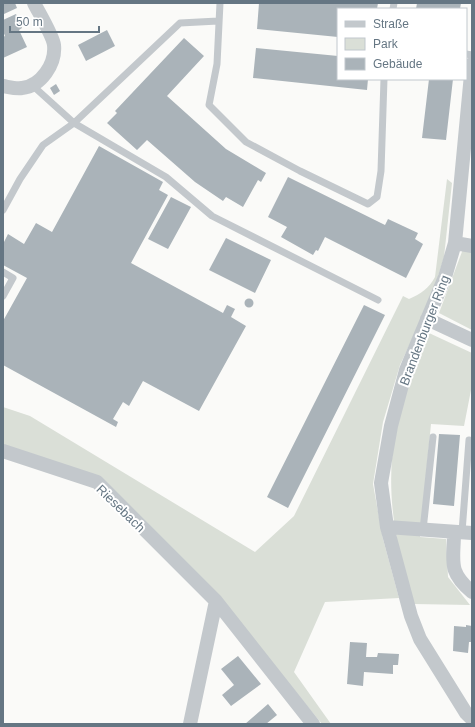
<svg xmlns="http://www.w3.org/2000/svg" width="475" height="727" font-family="Arial,sans-serif">
  <style>
    .green { fill: #dadfd7 }
    .building { fill: #aab3b9 }
    .lines { fill: none; stroke-linecap: round; stroke-linejoin: round }
    .service { stroke: #c3c8cc; stroke-width: 7 }
    .minor { stroke: #c3c8cc; stroke-width: 14 }
    .labels { text-anchor: middle; stroke-width: 4; stroke-linejoin: round; paint-order: stroke }
    .street-label { font-size: 13px; fill: #657683; stroke: #fff }
  </style>
  <rect width="100%" height="100%" fill="#fafaf8"/>
  <path class="green" d="M447,179l5,4 -8,74 -12,39 -32,69 -17,57 -10,62 10,55 16,59 -74,4 -31,70 37,52h-9l-96,-117 -128,-127 -95,-34v-39l27,9 225,136 39,-36 109,-220 6,3c12,-5 20,-11 26,-22z
    M463,249l9,2v79l-33,-17z
    M429,333l43,20v32l-8,41 -33,-2 -11,113 26,2 2,38 22,28 -56,-1c-20,-61 -30,-118 -17,-182 7,-30 21,-60 32,-89z"/>
  <path class="building" d="M3,3h12l2,5 -13,6z
    M259,3h119l-1,6h-39v28l-81,-8z
    M417,3h44l-1,6h-44z
    M16,14l6,14 -3,2 8,17 -24,11v-21l2,-1 -2,-5v-11z
    M107,30l8,16 -29,15 -8,-16z
    M184,38l20,18 -37,40 59,53 40,24 -5,9 -3,-2 -15,27 -17,-10 -3,4 -28,-19 -48,-42 -10,10 -30,-27 10,-10 -2,-2z
    M256,48l82,8v23h30l-1,11 -114,-12z
    M429,79h24l-7,61 -24,-2z
    M56,84l4,7 -6,4 -4,-7z
    M99,146l64,36 -4,8 9,5 -37,68 92,50 4,-8 8,4 -4,8 15,9 -47,85 -56,-30 -14,25 -6,-4 -10,17 5,3 -2,5 -113,-62v-44l24,-43 -24,-13v-21l5,-10 16,10 12,-21 16,9z
    M288,177l97,48 3,-6 30,14 -3,6 8,5 -17,34 -81,-41 -7,14 -2,-1 -3,5 -32,-18 6,-10 -19,-10z
    M171,197l20,10 -23,42 -20,-10z
    M226,238l45,22 -16,33 -46,-23z
    M244.5 303a4.5 4.5 0 1 1 9 0a4.5 4.5 0 1 1-9 0Z
    M364,305l21,10 -97,193 -21,-11z
    M439,434l21,1 -6,71 -21,-2z
    M466,625l6,1v16h-3l-1,11 -15,-2 1,-25 12,1z
    M350,642l17,1 -1,14h11l1,-4 21,1 -1,11h-5v9l-29,-2 -1,14 -16,-2z
    M238,656l23,28 -30,22 -9,-11 12,-10 -13,-16z
    M268,704l9,11 -11,9h-21z"/>
  <g class="lines">
    <path class="service" d="M220,3l-3,61 -8,41 37,37 54,29 68,33 9,-7 4,-26 3,-92
      M393,9l1,-6
      M466,54l6,1
      M32,85l42,38 92,54 46,39 166,84
      M3,210l17,-31 23,-34 31,-22 106,-100 38,-2
      M3,272l10,6 -10,18
      M423,530l10,-93
      M462,532l7,-92"/>
    <path class="minor" d="M472,64l-17,179 -10,34 -39,93 -15,56 -10,57 6,44 24,89 9,23 46,74 6,6
      M3,86c6,1 13,3 19,2 19,-2 34,-24 32,-43 -1,-9 -15,-32 -20,-42
      M455,243l17,3
      M427,319l45,21
      M3,451l94,31 119,119 97,123
      M387,527l85,6
      M454,532c0,29 -7,39 18,60
      M190,724l26,-123"/>
  </g>
  <g class="labels">
    <g class="street-label">
      <text transform="translate(424 330) rotate(-69)" y="5">Brandenburger Ring</text>
      <text transform="translate(121 508) rotate(44)" y="5">Riesebach</text>
    </g>
  </g>
  <rect width="475" height="727" fill="none" stroke="#657683" stroke-width="8"/>
  <rect x="337" y="8" width="130" height="72" fill="#ffffff" stroke="#c1c8cd"/>
  <rect x="345" y="21" width="20" height="6" fill="#c3c8cc" stroke="#c1c8cd"/>
  <text x="373" y="28" font-size="12" fill="#657683">Straße</text>
  <rect x="345" y="38" width="20" height="12" fill="#dadfd7" stroke="#c1c8cd"/>
  <text x="373" y="48" font-size="12" fill="#657683">Park</text>
  <rect x="345" y="58" width="20" height="12" fill="#aab3b9" stroke="#c1c8cd"/>
  <text x="373" y="68" font-size="12" fill="#657683">Gebäude</text>
  <path d="M10 26v6h89v-6" fill="none" stroke="#657683" stroke-width="2"/>
  <text x="16" y="26" font-size="12" fill="#657683" stroke="#ffffff" stroke-width="3" paint-order="stroke">50 m</text>
</svg>
